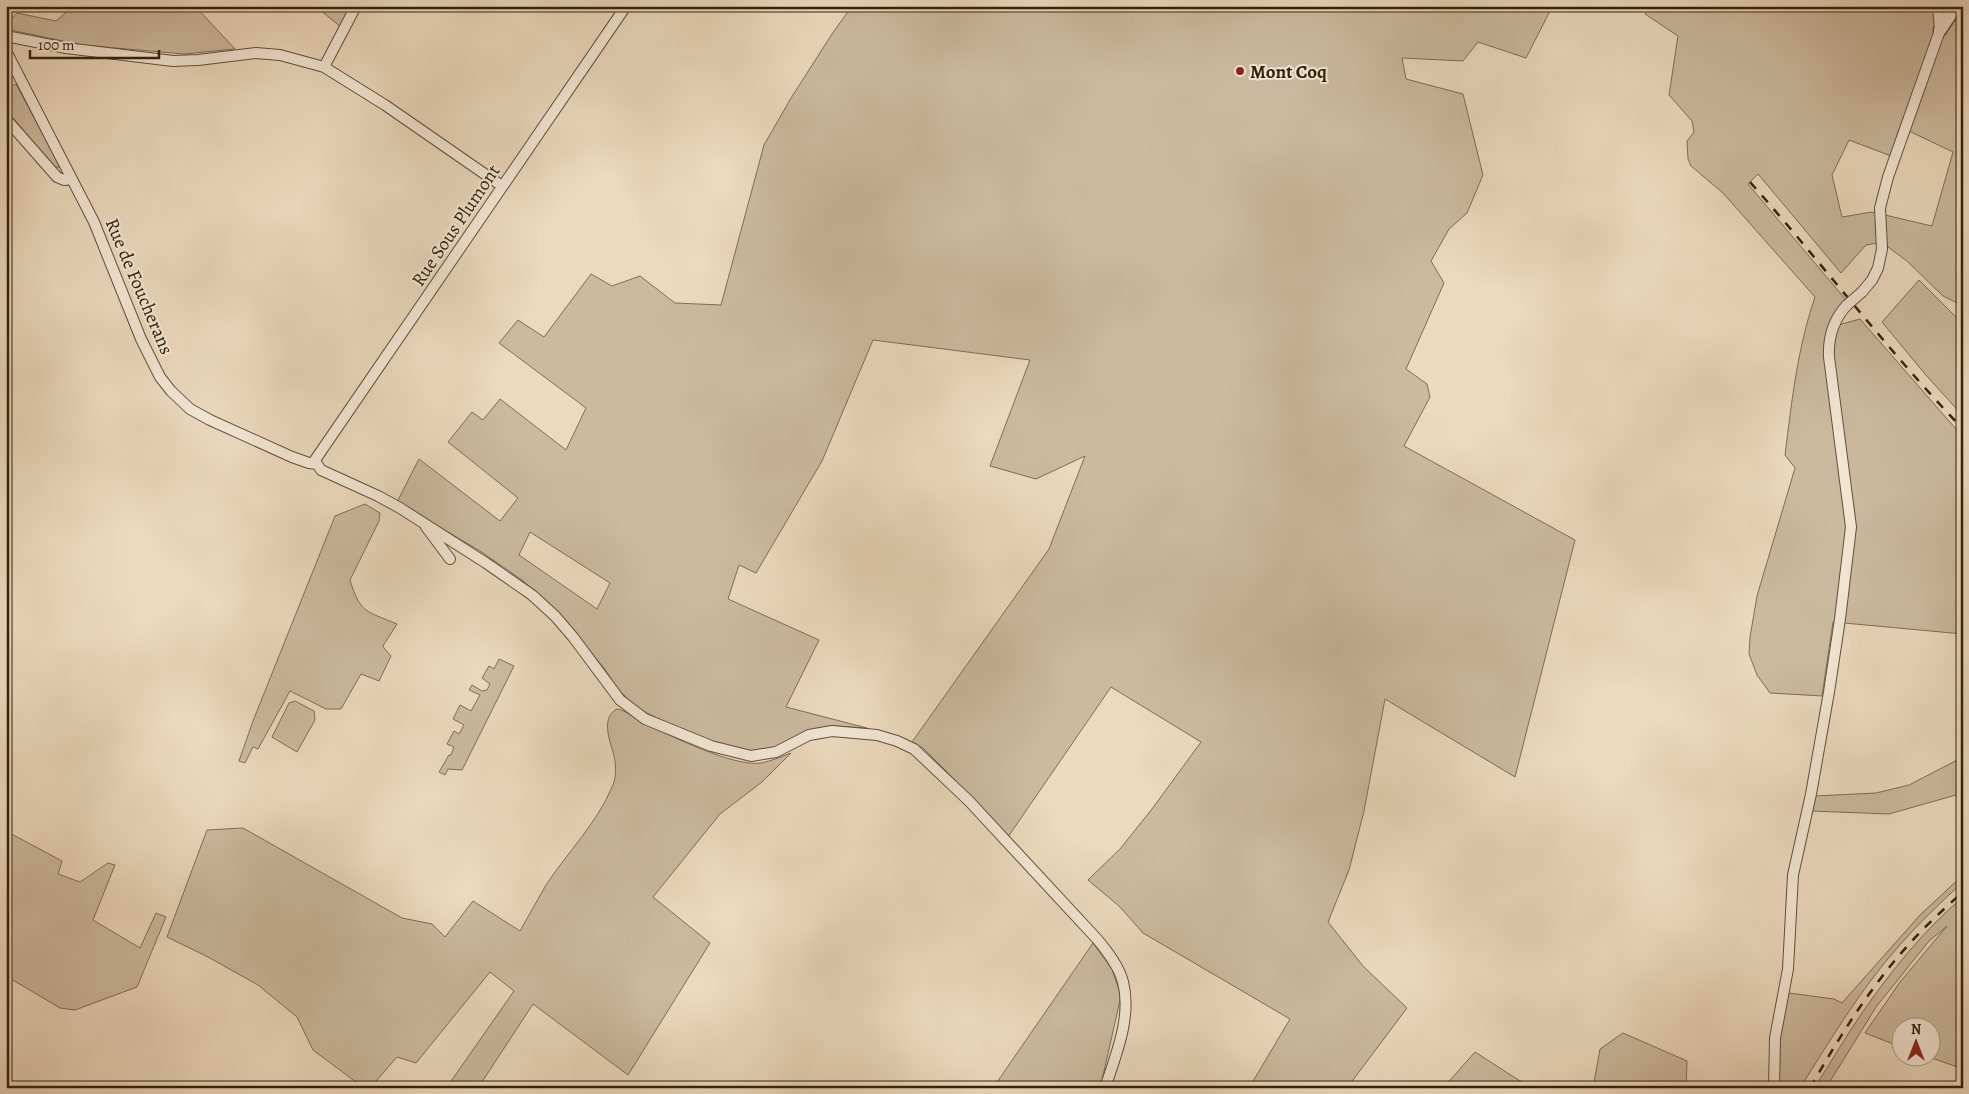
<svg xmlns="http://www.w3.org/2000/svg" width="1969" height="1094" font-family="Alegreya,serif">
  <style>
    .green { fill: #ccbaa0; stroke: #7e6e56; fill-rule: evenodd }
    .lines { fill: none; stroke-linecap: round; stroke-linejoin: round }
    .minor-casing { stroke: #605038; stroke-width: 12 }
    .tertiary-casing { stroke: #605038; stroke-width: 15 }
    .minor { stroke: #f3e6d5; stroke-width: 10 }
    .tertiary { stroke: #f3e6d5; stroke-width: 12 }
    .rail { stroke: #31220c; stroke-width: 2.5; stroke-dasharray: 9 9; stroke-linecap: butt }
    .minor-bridge-casing { stroke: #605038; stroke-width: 12; stroke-linecap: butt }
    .minor-bridge { stroke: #f3e6d5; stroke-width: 10 }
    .poi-dot { fill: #8f2418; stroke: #f3e6d5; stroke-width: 2 }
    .labels { text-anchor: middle; stroke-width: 4; stroke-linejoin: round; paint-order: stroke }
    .poi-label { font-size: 19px; font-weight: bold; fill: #31220c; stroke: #f3e6d5; text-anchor: start }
    .street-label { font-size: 19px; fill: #31220c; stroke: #f3e6d5 }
  </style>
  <rect width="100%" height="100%" fill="#ecd9be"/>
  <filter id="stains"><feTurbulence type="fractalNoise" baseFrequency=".004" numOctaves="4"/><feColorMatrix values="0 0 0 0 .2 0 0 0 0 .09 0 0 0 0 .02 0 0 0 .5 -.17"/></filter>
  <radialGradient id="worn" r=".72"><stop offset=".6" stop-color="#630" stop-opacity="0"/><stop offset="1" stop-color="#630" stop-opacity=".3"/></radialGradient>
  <path class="green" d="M73,6h122l40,43 -51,5 -102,-9 -76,-16v-5l11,-11 39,8z
    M315,6h26l7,5 -7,16z
    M852,6h686l12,5 -24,47 -48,-16 -15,19 -61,-3 4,21 57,15 20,81 -16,38 -18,16 -18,32 13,22 -38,86 21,15 3,13 -26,49 171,94 -60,237 -130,-78 -21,112 -15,59 -21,52 35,44 44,42 -60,80h-98l41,-69 -147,-86 -24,-27 -31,-26 32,-31 32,-40 49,-67 -90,-55 -103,150 -56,-60 -29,-29 -11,-6 137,-193 36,-93 -49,23 -46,-13 40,-106 -157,-20 -51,121 -66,112 -17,-8 -11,34 91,41 -33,67 81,21 -31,-2 -17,2 -46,20 -17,5 -39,-10 -48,-19 -28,-14 -9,-7 -14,-14 -14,-21 -43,-52 -39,-36 -42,-29 -83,-49 22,-43 81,62 18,-23 -70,-56 24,-30 11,8 17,-21 66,51 20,-42 -87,-65 19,-23 26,17 47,-63 21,12 28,-10 35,27 46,2 43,-160 27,-47 41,-64zM530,532l80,51 -13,26 -78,-54z
    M1652,6h311v300l-20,-10 -36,-35 -19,-14 -4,-11 1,-21 47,11 21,-74 -42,-20 -12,-3 -8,27 -42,-16 -17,35 10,42 30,-5 4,1 2,30 -12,2 -25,28 -83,-99 -10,10 99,117 -14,14 -6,13 33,-9 103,118v197l-130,-12 -11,74 -52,-3 -13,-18 -8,-21 1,-17 7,-41 38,-128 -10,-13c7,-55 12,-105 30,-158l-92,-104 -32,-27 -3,-7 -1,-18 7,-9 -2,-11 -23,-26 9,-59 -33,-22z
    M16,84l45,84 -7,-2 -5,-6 -43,-50v-21z
    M1919,280l44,44v92l-38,-42 -43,-52z
    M365,504l15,9 -1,8 -29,59c10,33 16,31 47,44l-14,22 1,2 7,8 -12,25 -18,-7 -20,35h-15l-36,-18 -32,58 -5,-2 -8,16 -6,-2 14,-40 82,-205z
    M499,659l15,7 -52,104 -14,-1 -3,6 -6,-3 10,-17h2l3,-8 -7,-3 7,-13 5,3 5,-9 -11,-6 7,-14 11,6 9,-16 -11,-5 3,-5 10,6 5,-1 3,-6 -8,-6 7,-12 5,3z
    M295,701l19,10 1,9 -18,32 -25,-15 17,-34z
    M617,709c9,1 18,10 27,14 27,13 89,44 117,40 10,-2 20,-6 30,-10l-29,29 -42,32 -67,83 57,46 -82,132 -95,-71 -55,84 -31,-1 67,-96 -24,-19 -74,91 -19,-6 -27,31h-6l-51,-38 -16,-33 -39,-32 -50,-28 -41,-20 40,-107 36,-2 159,90 30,6 13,13 28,-36 47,30c9,-15 17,-31 26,-46 21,-32 51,-62 66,-98 4,-8 4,-16 3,-26 -2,-14 -17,-42 2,-52z
    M1963,757v36l-74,21 -78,-3 4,-15 61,-3 33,-8z
    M6,831l56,30 -4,13 22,8 28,-19 7,2 -22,55 47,28 16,-35 10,4 -29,70 -62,23 -15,-2 -54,-32z
    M1963,875v7c-23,21 -45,42 -65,65 -38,43 -67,92 -98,141h-21v-54l10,-41 45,6 8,4 78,-88z
    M1963,897v172l-34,-12 3,-1v-30h-30l-1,21 -36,-14 35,-51 47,-56 -18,15 -53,66 -50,81h-12c17,-25 31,-51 48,-75 29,-42 62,-83 101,-116z
    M1093,943l19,26 9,27 -19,84 15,8h-124z
    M1623,1033l64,28 -1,27h-93l7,-39z
    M1475,1052l56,36h-88z"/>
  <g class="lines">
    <g class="minor-casing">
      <path id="minor" d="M6,36l60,12 107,13 25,-1 58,-7 24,2 44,12 61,38 117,81
        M6,51l88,171 47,117 19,38 11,14 19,18 20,11 82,37 17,6 8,1 4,6 57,26 22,12 86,55 46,32 23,21 18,21 47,63 25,19 66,27 40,10 25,-4 33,-17 23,-4 45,4 20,6 17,8 55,52 128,138c10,12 22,27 26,43 9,34 -7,73 -18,106
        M324,67l32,-61
        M6,119l51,58 7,3 8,-1
        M1862,292l10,-12 6,-12 4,-19 -2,-41 8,-31 52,-147 -2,-24
        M313,463l313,-457
        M426,527l24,32
        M1774,1088l1,-50 13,-69 5,-94 18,-81 18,-102 11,-73 11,-92 -22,-170c-1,-20 4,-37 18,-52"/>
    </g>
    <g class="tertiary-casing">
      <path id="tertiary" d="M1940,30l16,-24"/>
    </g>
    <use href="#minor" class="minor"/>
    <use href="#tertiary" class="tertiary"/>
    <path class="rail" d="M1750,182c72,81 137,168 213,247
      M1810,1088c22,-38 44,-75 71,-110 24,-32 52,-60 82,-86"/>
    <g class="minor-bridge-casing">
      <path id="minor-bridge" d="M1847,305l15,-13"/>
    </g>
    <use href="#minor-bridge" class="minor-bridge"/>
  </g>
  <circle class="poi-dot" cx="1240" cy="71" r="5"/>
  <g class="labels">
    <g class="poi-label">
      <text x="1250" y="78">Mont Coq</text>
    </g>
    <g class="street-label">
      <text transform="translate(455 225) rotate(-56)" y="7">Rue Sous Plumont</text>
      <text transform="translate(140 286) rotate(67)" y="7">Rue de Foucherans</text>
    </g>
  </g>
  <rect width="1969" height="1094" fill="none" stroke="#ecd9be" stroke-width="25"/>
  <rect x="8" y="8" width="1954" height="1079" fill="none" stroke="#31220c" stroke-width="2.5"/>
  <rect x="12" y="12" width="1944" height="1069" fill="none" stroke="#31220c"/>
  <g transform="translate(1916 1042)"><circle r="24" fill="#f3e6d5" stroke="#a59885"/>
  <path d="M0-4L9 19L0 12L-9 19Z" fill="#8f2418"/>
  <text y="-8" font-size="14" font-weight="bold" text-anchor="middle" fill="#31220c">N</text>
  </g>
  <path d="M30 50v8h129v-8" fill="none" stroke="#31220c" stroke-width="2.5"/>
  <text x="38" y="50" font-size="15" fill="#31220c" stroke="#f3e6d5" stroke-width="4" paint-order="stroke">100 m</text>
  <rect width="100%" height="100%" filter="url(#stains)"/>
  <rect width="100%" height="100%" fill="url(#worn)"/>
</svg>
